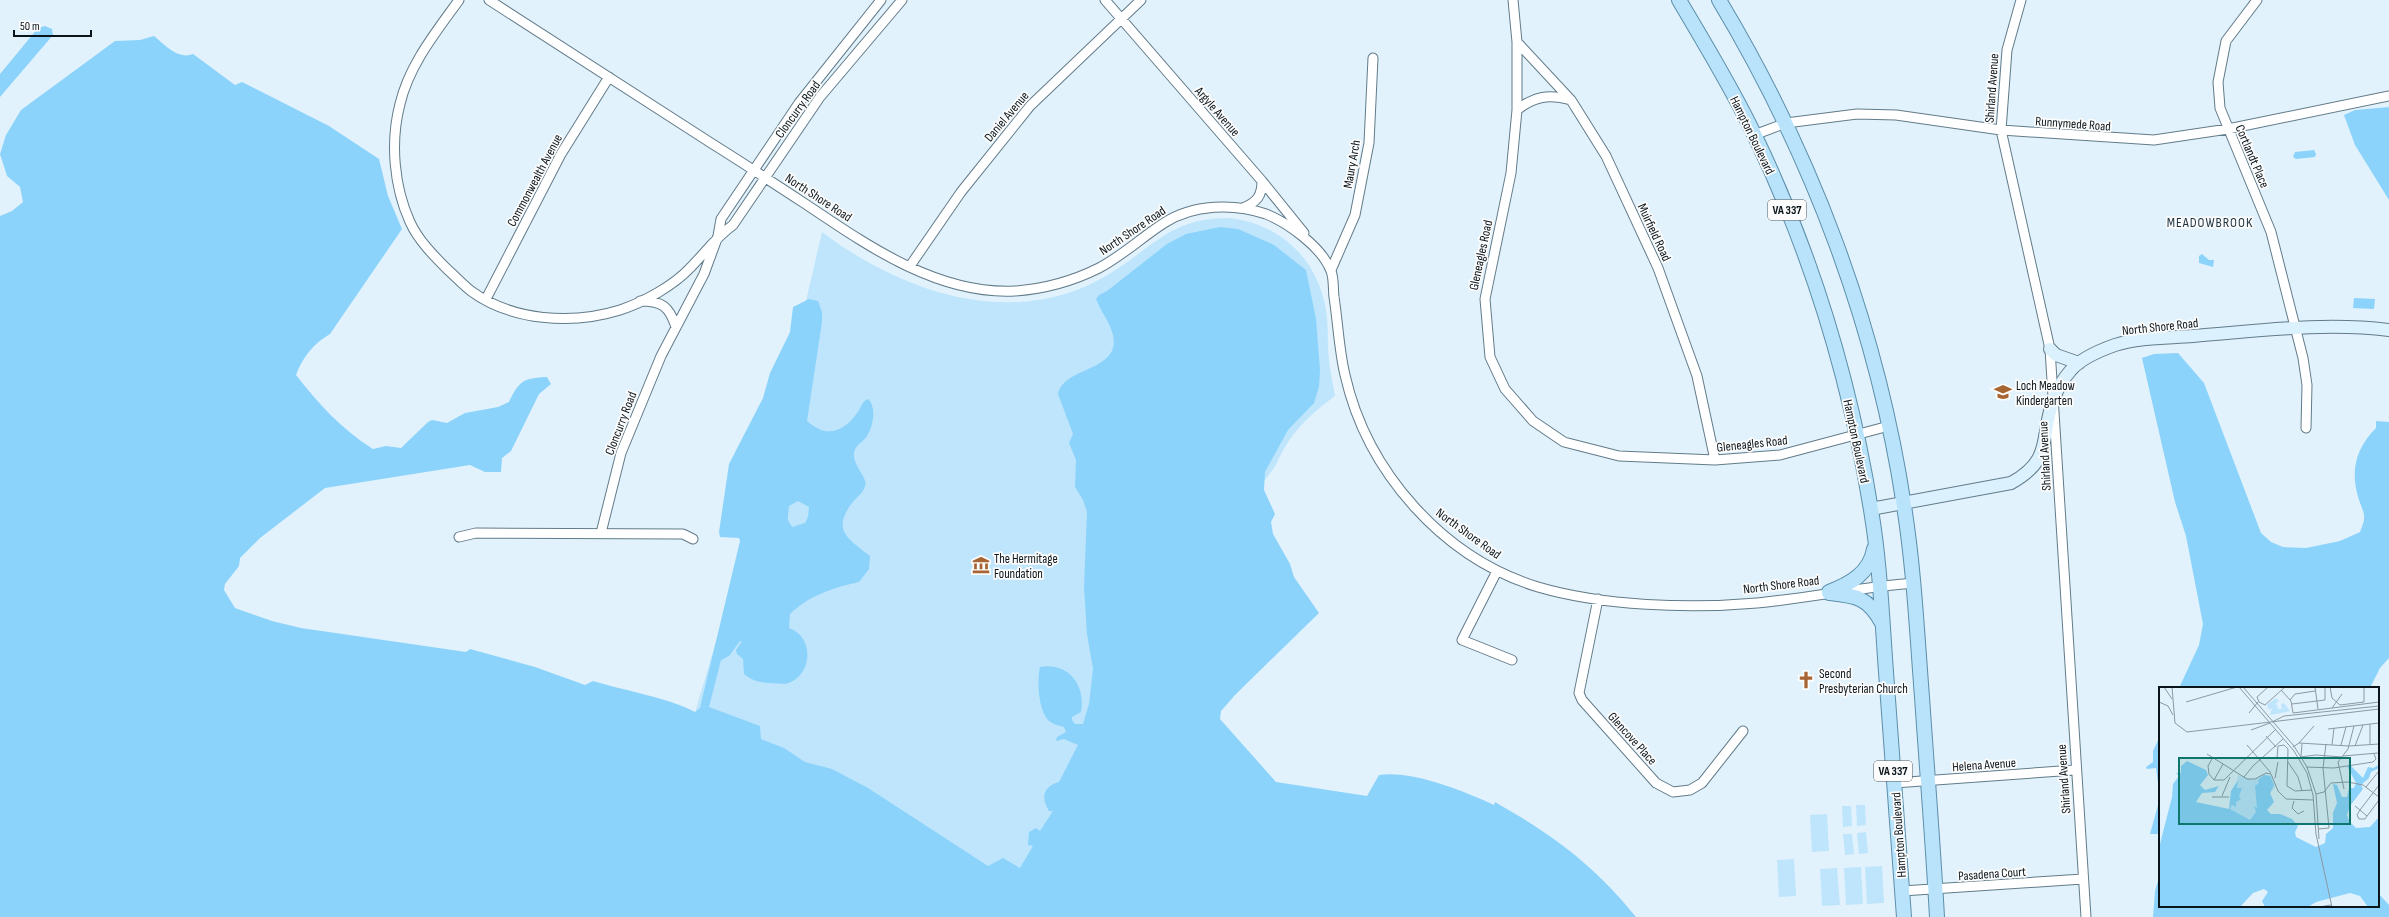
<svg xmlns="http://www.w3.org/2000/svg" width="2389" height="917" font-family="'Sofia Sans Condensed',sans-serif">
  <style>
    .green { fill: #bee5fc }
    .water { fill: #8cd3fb; fill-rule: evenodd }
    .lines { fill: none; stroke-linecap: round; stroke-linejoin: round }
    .street-casing { stroke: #627b8a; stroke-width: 11 }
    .secondary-casing { stroke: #627b8a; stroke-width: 14 }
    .primary-casing { stroke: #5c8eaa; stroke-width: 16 }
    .street { stroke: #fff; stroke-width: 9 }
    .secondary { stroke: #dbf1fd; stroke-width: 12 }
    .primary { stroke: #b8e3fb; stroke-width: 14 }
    .labels { text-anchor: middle; stroke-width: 3.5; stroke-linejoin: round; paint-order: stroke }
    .shield { fill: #fcfcfc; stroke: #535a5e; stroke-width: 1 }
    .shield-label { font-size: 12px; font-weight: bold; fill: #0a141a }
    .street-label { font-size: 13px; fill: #0a141a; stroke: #fcfcfc }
    .poi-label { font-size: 13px; fill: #0a141a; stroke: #fcfcfc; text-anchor: start }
    .neighbourhood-label { font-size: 14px; letter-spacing: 1px; fill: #1c323f; stroke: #fcfcfc }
    .inset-road { fill: none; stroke: #8b99a2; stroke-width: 1 }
    .view { fill: #0f766e; fill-opacity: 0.15; stroke: #0f766e; stroke-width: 2 }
    .inset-edge { fill: none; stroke: #0a141a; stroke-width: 2 }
  </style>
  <rect width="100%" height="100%" fill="#e1f2fc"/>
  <path class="green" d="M1228,218c50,5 87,38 97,87 4,18 2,37 4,55 1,12 4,24 6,36 -26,19 -46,38 -59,69l-180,244 117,121 -351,87 -173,-184 41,-139 58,-57 6,-184 28,-121c82,62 197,101 292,39 42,-27 59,-53 114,-53z
    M1856,805h9l1,20 -9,1z
    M1842,806h9l1,20 -9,1z
    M1827,814l2,37 -17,1 -2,-37z
    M1866,832l2,21 -9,1 -2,-21z
    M1843,834h9l2,20 -9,1z
    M1794,859l2,37 -17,1 -2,-37z
    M1882,866l2,37 -17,1 -2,-37z
    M1861,867l2,37 -17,1 -2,-37z
    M1837,868l3,37 -18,1 -2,-37z"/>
  <path class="water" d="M45,26l7,3 1,6 -53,62v-23l38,-46z
    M154,36c11,9 24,24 39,18l42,31 7,-3 87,44 50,33 9,37 14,33 -72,105c-16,9 -28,24 -34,41 22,28 46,55 77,74l13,-3 15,2 27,-26 4,-2 15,3 18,-10 33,-6 11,-5c10,-21 14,-24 38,-25l4,7 -12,10 -28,57 -9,7 -1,14h-16l-15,-7 -145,23 -65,50 -20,20 -1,8 -14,18 -1,6 11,18 37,13 29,7 165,24 4,-3 65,18 50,18 8,-4c32,10 74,16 102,31l5,-4 40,-167 -1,-3 -19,-1 -1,-5 10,-68 34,-66 7,-25 20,-41 3,-25 16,-8 9,2 4,11v10l-15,99c19,17 36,12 50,-8 4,-5 5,-12 11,-14 9,8 5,28 -1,37 -4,6 -12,9 -13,17 -2,12 15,26 11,33 -2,7 -9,12 -13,17 -21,28 -3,36 18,53l-1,13 -10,13c-26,6 -49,13 -69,32l-1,14c28,10 22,51 -4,56 -5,0 -11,-1 -16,-1 -11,-1 -16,-2 -25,-9l-1,-15 -6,-5 -1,-4 6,-9h-2l-11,15 -8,4 -12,47 51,19 1,13 23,9 21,14 27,7 36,19 120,78 15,-8 17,10 13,-22 -5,-1 1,-13 7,-4 4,3 13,-20h-4c-9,-14 -5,-25 10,-29l19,-37 -14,-6 -8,2 1,-4 9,-5 -2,-5c-6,-2 -13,-3 -17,-8 -9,-13 -10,-38 -7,-52 29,-5 46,19 41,45l-9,5v3l3,4h8l6,-20 4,-35 -6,-35 -3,-47 3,-75 -4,-12 -8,-13 1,-27 -7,-17 4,-9 -15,-40c6,-28 63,-22 55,-59 -3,-13 -12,-23 -17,-36l3,-4 8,-4 60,-47 19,-10 34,-7 18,2 36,16 32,25 10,49 4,51 -1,17 -5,16 -26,27 -23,42 -1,18 11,24 -4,8 2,12 17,30 4,13 25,36 -83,81 -15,17 -1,8 56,63 91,14 12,-21c33,-5 85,16 115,30l1,-3 5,3c55,31 97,63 136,112h-1636v-701l12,-5 11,-9 -3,-15 -13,-11 -7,-22 6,-19 15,-25 94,-69 25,-1zM798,501l11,6 -1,10 -3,6 -13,4 -4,-7 1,-14z
    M2389,107v93l-34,-55 -11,-30 11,-5z
    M2314,150l2,4 -1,3 -19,2 -3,-2 2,-5z
    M2202,254l7,6h5l-1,7 -14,-4v-7z
    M2354,298l21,1 -1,10 -21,-1z
    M2178,353l26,30 57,150 10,9 12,5 23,1 34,-7 20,-9c7,-16 4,-18 -1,-32 -9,-28 -4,-51 17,-72v-7l13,1v236l-9,10 -10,20h-191l20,-43 4,-21 -17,-88 -11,-34 -33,-144 12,-4z
    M2160,736v102l-1,-4h-9l10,-36 -4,-30 -9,1 -1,-2 7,-5v-11z
    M2160,874v32h218v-13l11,12v12h-236l2,-26z"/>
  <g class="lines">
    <g class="street-casing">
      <path id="street" d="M459,0c-23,32 -50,65 -59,104 -10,38 -6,83 10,118 8,18 24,34 37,47 8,7 15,15 24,22 41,30 101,34 149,19 24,-8 53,-24 70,-42 15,-15 26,-31 43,-43l87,-128 82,-97
        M489,0c74,47 148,95 222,143 32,20 64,41 96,62 61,41 131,90 208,86 28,-2 58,-10 84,-23 23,-12 43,-31 65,-45 29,-19 70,-20 102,-9 22,9 56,33 65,57 3,7 2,18 3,26 4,26 5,53 11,78 22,97 98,183 193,212 65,19 151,22 219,16 52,-5 104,-16 157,-20
        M1105,0l157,181 42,52
        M1513,0l4,42v68l-6,63 -26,126 5,58 15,32 28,32 31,21 55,14 96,4 65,-5 109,-29
        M2021,0l-14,50 -6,80 49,219 36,568
        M2257,0l-31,41 -8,41 2,26 51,124 32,126 4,27 -1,43
        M1517,42l54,58 35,56 52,112 39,108 18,84
        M1517,110c17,-14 32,-16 54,-10
        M1754,135l32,-12 71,-9 39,1 105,15 153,10 74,-11 161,-33
        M1243,208c14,-6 19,-12 19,-27
        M910,266l51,-74 69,-86 111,-106
        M1331,270l24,-55 14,-72 4,-85
        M486,299l75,-145 48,-77
        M640,301c22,0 29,5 36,26
        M601,533l20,-80 40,-97 43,-82 14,-38 3,-17 78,-116 82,-103
        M459,537l17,-4 207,1 10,5
        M1497,571l-35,69 50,20
        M1598,599l-19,94 3,7 74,83 17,9 17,-2 12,-7 41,-52
        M1894,783l181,-13
        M1902,891l181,-12"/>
    </g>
    <g class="secondary-casing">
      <path id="secondary" d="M2050,349l6,6 23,8
        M1871,509l140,-26c44,-24 28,-48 43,-84 3,-10 10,-21 17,-29 10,-12 30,-20 44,-25 24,-8 53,-7 78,-9 65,-5 131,-14 196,-6"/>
    </g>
    <g class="primary-casing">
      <path id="primary" d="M1679,0c26,44 53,88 75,134 57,118 96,246 117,376 9,53 11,108 15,162 6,82 12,163 18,245
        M1719,0c93,155 158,327 185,506 10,63 13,127 18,191 5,73 11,147 15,220
        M1829,592c21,-8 41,-19 45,-43
        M1829,593c27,3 39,4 53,30"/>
    </g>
    <use href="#street" class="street"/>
    <use href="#secondary" class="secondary"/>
    <use href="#primary" class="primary"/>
  </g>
  <defs>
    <g id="school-bare" transform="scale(1.38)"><path d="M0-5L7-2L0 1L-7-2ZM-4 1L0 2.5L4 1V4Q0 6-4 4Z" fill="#a86534" stroke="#fcfcfc" stroke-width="2.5" paint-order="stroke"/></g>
    <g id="museum-bare" transform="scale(1.38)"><path d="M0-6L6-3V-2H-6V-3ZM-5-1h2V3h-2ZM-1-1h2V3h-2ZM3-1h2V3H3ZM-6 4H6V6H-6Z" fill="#a86534" stroke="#fcfcfc" stroke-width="2.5" paint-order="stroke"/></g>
    <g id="church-bare" transform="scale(1.38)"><path d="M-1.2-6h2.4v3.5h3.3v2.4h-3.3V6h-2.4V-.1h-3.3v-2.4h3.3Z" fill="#a86534" stroke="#fcfcfc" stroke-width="2.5" paint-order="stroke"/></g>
  </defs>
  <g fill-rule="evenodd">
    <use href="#school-bare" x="2003" y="392"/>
    <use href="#museum-bare" x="981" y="565"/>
    <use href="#church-bare" x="1806" y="680"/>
  </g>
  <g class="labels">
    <g class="shield">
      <rect x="1768" y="200" width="38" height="20" rx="3"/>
      <rect x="1874" y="761" width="38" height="20" rx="3"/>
    </g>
    <g class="shield-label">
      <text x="1787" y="214">VA 337</text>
      <text x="1893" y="775">VA 337</text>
    </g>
    <g class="street-label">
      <text transform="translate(1991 88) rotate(-86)" y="5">Shirland Avenue</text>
      <text transform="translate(797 109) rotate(-54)" y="5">Cloncurry Road</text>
      <text transform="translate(1218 111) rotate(49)" y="5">Argyle Avenue</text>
      <text transform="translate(1006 116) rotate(-50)" y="5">Daniel Avenue</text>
      <text transform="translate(2073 123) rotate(4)" y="5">Runnymede Road</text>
      <text transform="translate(1753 135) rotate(64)" y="5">Hampton Boulevard</text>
      <text transform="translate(2253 156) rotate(67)" y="5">Cortlandt Place</text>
      <text transform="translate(1351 164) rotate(-80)" y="5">Maury Arch</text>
      <text transform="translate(534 180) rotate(-62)" y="5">Commonwealth Avenue</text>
      <text transform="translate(819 197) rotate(33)" y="5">North Shore Road</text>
      <text transform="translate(1132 230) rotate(-34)" y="5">North Shore Road</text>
      <text transform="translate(1655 232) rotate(65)" y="5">Muirfield Road</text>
      <text transform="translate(1480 255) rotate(-78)" y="5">Gleneagles Road</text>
      <text transform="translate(2160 326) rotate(-6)" y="5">North Shore Road</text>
      <text transform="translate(620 423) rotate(-69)" y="5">Cloncurry Road</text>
      <text transform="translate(1857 441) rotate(78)" y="5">Hampton Boulevard</text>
      <text transform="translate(1752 443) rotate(-6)" y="5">Gleneagles Road</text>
      <text transform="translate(2044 456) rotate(-93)" y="5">Shirland Avenue</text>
      <text transform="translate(1469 533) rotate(36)" y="5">North Shore Road</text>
      <text transform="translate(1781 584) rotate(-7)" y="5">North Shore Road</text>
      <text transform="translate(1633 738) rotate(48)" y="5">Glencove Place</text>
      <text transform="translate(1984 764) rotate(-4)" y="5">Helena Avenue</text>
      <text transform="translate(2063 779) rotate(-94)" y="5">Shirland Avenue</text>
      <text transform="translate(1898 835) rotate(-94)" y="5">Hampton Boulevard</text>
      <text transform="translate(1992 873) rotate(-4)" y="5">Pasadena Court</text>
    </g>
    <g class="poi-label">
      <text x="2016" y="390">Loch Meadow<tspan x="2016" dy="15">Kindergarten</tspan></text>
      <text x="994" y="563">The Hermitage<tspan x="994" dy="15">Foundation</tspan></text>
      <text x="1819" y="678">Second<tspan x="1819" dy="15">Presbyterian Church</tspan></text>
    </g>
    <g class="neighbourhood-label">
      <text x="2210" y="227">MEADOWBROOK</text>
    </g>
  </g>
  <g transform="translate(2159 687)">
    <rect width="220" height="220" fill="#e1f2fc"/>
    <path d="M117,11l3,3 -5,4 3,-1 1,5h4l-1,-5 3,-1 6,8 -20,4 2,-7 -3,2 -2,-5zM106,87l7,2 3,11 -17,22 -6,29 -23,-27 7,-14 2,-22 15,5z" fill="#bee5fc"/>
    <path d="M28,74l19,9 2,5 -8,10 5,5 14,-4 -4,6 -13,1 -6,9 33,7 2,-18 7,-11 -1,8h5l-3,8 2,3 -5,3v5l-4,-2 -2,4 20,11 6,-8 -2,-6 3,2 -2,-22 4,-3 -1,-3 6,-5 6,1 4,9 -4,8 4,9 -7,8 4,4h9l12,5 6,7 -3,6 1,5 20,10 9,-4 1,-9 7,-6v-15l4,-10 -4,-19 4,1 5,12h5l2,-9h5l2,-5 -9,-17h4l12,12 5,-11 5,1 6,-3v3l-8,4 -2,6 -8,7 2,4 -13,17 -3,9 2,6 7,7 14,-1 9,-10v90h-11l-8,-11 -10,-3 -34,9 -8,5h-43l-3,-6 6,-9 -4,-3 -11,4 -13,14h-81l1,-63 12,-47 1,-13 6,-8 -3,-3h5v-7z" fill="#8cd3fb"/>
    <path class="inset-road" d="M5,0l8,12M13,0l3,36 12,9 192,-23M80,0l55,64 13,22 6,22 3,39 16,73M84,0l51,59 13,21 9,27 3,45M156,0l3,22M171,0l2,11 8,7 24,-3v-15M122,3l10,11 2,12 86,-11M131,13l5,-6 20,-3M0,15l9,4 5,9M27,15l51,-15M100,15l6,3 20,-18M100,15l-2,-5 11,-10M133,17l33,-4v-13M173,21l10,-14M90,26l9,-11M113,35l12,-6 95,-10M211,37v20M169,42l51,-6M92,43l19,-7M107,49l10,11M140,56l15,-17M88,58l24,28M173,58l2,-17M182,58l5,-18M196,59l8,-21M134,60l6,-4 50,3 30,-2M129,62l-1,37 8,5 17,-1M48,67l40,25h8l11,-6 5,1 7,17 8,8 27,1M142,69l1,-12M184,69l35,-3M54,70l-5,9 1,8 5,6h10l51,-50M141,70l16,-2 26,2M118,71l1,-12 6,-1 4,4M129,75l10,15 4,14M147,80l28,1 39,-6 3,-3 -2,-5M85,90l9,-11 30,-27M116,91l3,-16M55,93l9,-16M220,98l-19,25 -3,5 2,4h6l14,-19M207,100l13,-16M185,102l-6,-27 10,-13 6,-23M157,107l8,-2 7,-9 17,-1 15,3 16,12M63,109l8,-19M53,110h17M135,114l-2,7 6,6 6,-3M196,119l12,10M159,142l11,-1 -6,-60 3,-24M160,220l12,-2"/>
    <path class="view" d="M20,71h171v66h-171z"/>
    <rect width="220" height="220" class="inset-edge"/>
  </g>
  <path d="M14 30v6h77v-6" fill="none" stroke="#0a141a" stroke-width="2"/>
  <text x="20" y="30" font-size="12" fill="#0a141a" stroke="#fcfcfc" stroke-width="3" paint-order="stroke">50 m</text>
</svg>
